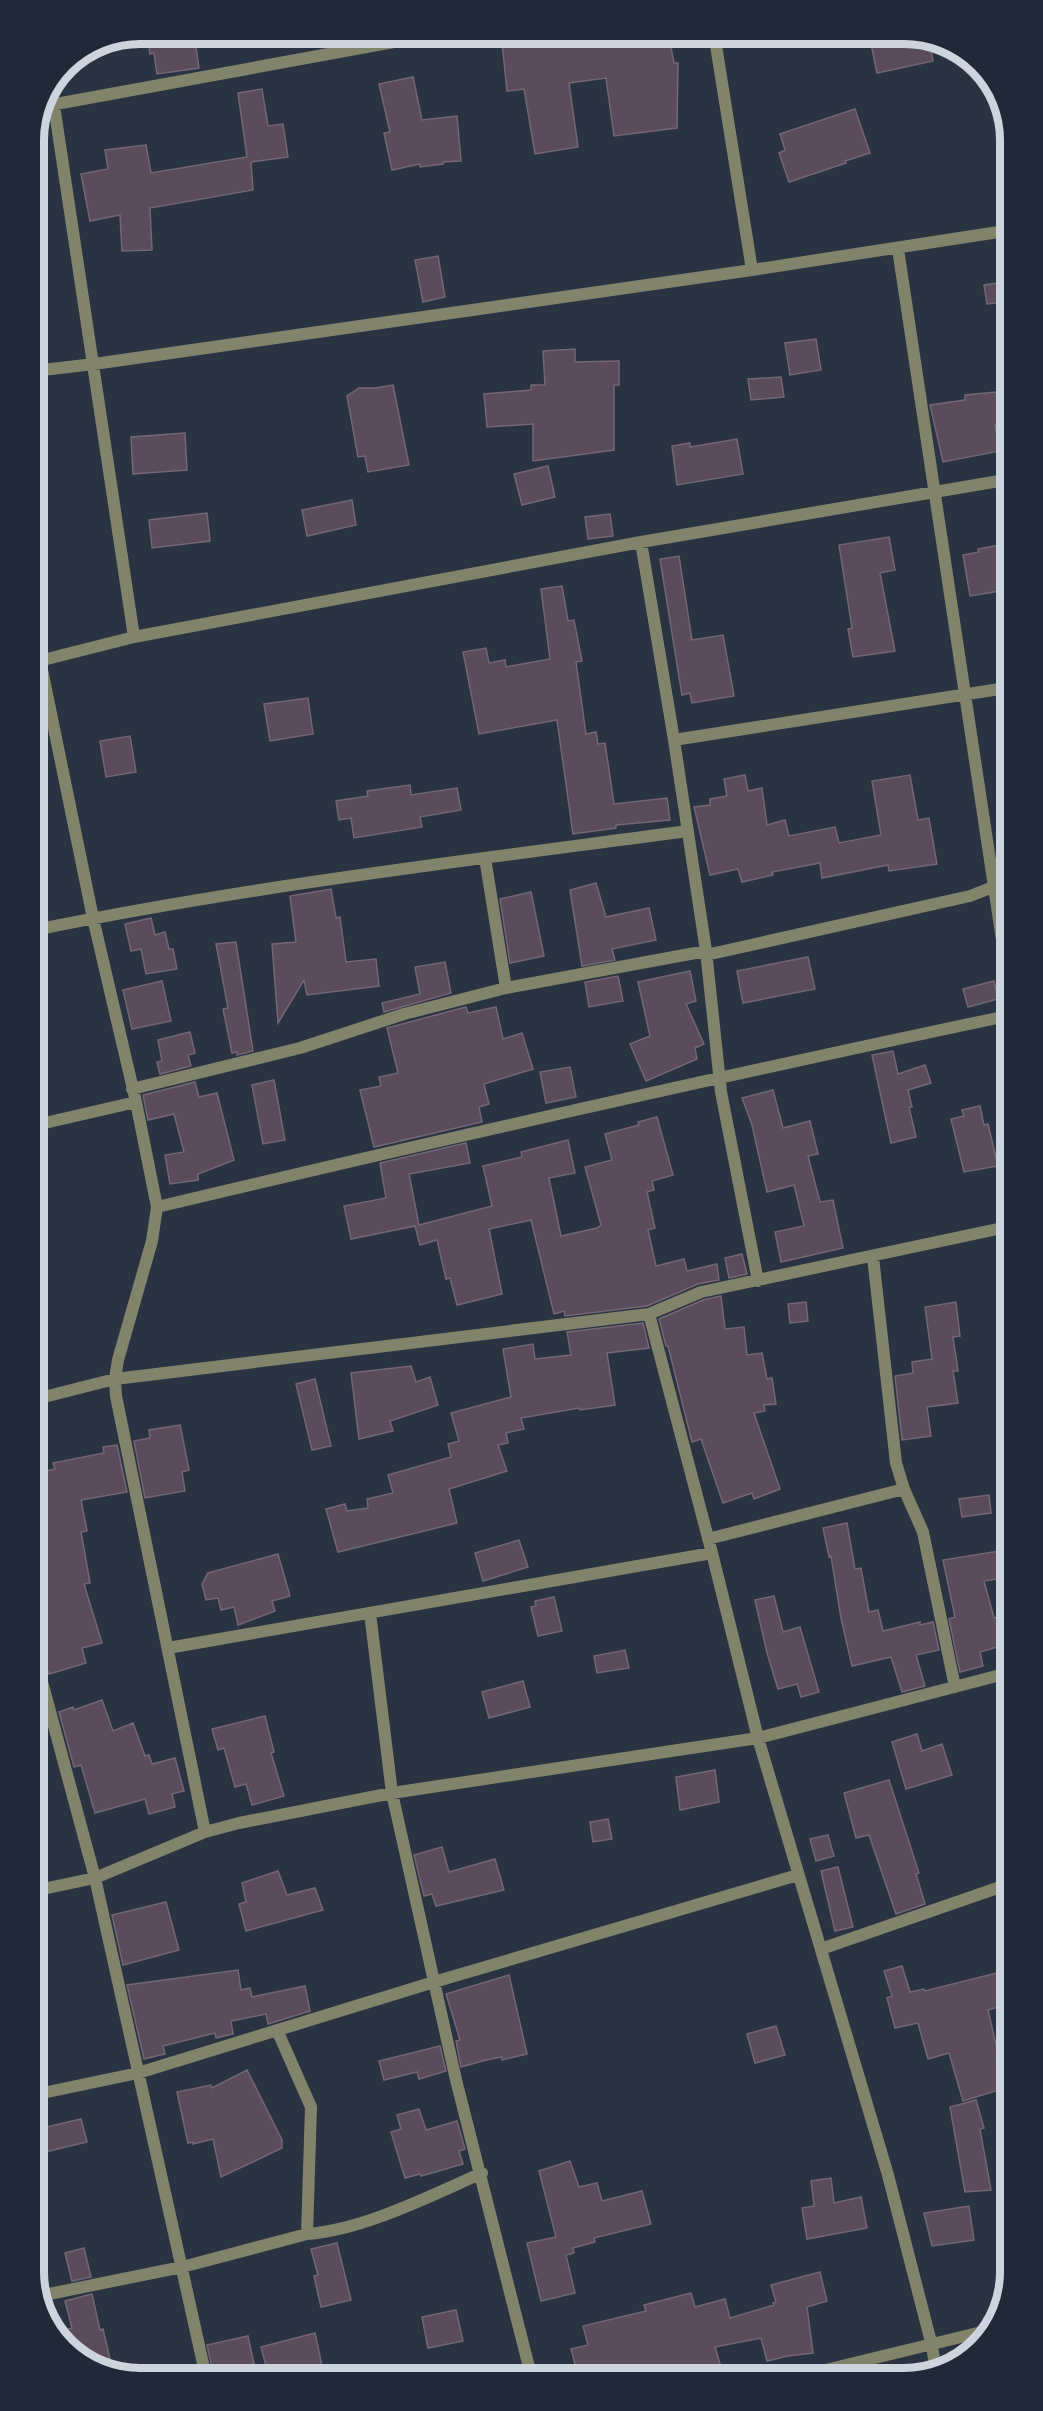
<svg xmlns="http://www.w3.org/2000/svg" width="1043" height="2411" font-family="'DejaVu Sans',sans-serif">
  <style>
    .building { fill: #5a4c5b; stroke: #746675; stroke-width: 1.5 }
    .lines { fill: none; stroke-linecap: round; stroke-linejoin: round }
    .street { stroke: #81846a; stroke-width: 12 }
    .rim { fill: none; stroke: #ced4de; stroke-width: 8 }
  </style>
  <rect width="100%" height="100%" fill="#2a3342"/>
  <path class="building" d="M147,33h47l5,35 -42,6 -3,-21 -4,1z
    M514,33h39l1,4 39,-4h75l6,30h4l-1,65 -63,8 -8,-58 -37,5 9,64 -43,7 -11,-65 -17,2 -5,-49 12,-1z
    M897,33h14l18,7 4,21 -56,12 -7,-34z
    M413,77l9,43 35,-4 4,45 -18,1v2l-23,3v-3l-28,6 -8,-37 6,-1 -11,-48z
    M262,89l6,37 15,-2 5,33 -37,5 2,28 -103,18 2,42 -30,1 -2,-36 -30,6 -9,-47 27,-5 -3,-19 41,-5 5,28 96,-16 -9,-64z
    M855,109l15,44 -25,8 1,2 -57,19 -10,-29 6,-3 -5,-16z
    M438,256l7,41 -22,5 -8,-42z
    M1005,282v20l-18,2 -3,-19z
    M816,339l5,31 -31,5 -5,-32z
    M575,349v13l44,-1v24h-5v65l-81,11v-37l-46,3 -3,-33 47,-4v-5h14l-2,-34z
    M781,377l3,20 -33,3 -3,-21z
    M393,385l16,80 -41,7 -3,-16 -7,1 -11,-61 12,-8h16z
    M996,392l4,32 -5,1 5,26 -57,11 -13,-57 35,-5v-5z
    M185,433l2,37 -54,4 -2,-37z
    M737,439l6,35 -66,11 -5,-39 18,-3v4z
    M548,466l7,31 -33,8 -8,-31z
    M352,500l4,25 -49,11 -5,-26z
    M207,513l3,28 -58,7 -3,-28z
    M610,514l3,22 -25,3 -3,-22z
    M889,537l6,33 -15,3 15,78 -42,6 -5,-28 4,-1 -13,-83z
    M1005,544l1,46 -36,6 -7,-41 16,-3 -1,-3z
    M679,556l13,84 31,-5 11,61 -42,7 -2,-10 -8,2 -22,-136z
    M562,586l6,35 6,-1 8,41 -6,1 10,72 10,-2 2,12 7,-1 9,61 53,-6 3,22 -54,5v3l-43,6 -16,-114 -78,14 -16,-82 23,-4 3,15 16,-3 1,7 44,-8 -9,-70z
    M308,698l5,36 -43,7 -6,-37z
    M130,736l6,36 -30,5 -6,-36z
    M745,775l3,16 14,-3 5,37 18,-5 4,16 46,-9 4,16 42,-8 -9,-54 38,-6 8,45 11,-2 8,46 -48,7 -1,-6 -66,13 -2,-15 -48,9 1,3 -31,7 -4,-13 -28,6 -16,-68 16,-2v-6l17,-3 -3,-17z
    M410,785l1,10 46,-7 4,22 -41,7 2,10 -68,11 -3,-20 -12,2 -3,-19 32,-5 -1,-5z
    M596,883l10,34 43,-9 7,32 -44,9 3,11 -33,6 -12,-76z
    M331,889l5,29 4,-1 6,45 30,-3 3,27 -72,9 -3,-15 -26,43 -6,-79 24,-2 -6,-46z
    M531,892l13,64 -34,7 -10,-64z
    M151,918l4,17 10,-3 4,17h4l4,20 -31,5 -5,-25 -10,2 -6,-27z
    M236,942l17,109 -16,4v-3l-5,1 -9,-44 5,-1 -12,-64z
    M808,957l7,32 -72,14 -6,-32z
    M445,962l6,31 -67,19 -2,-9 38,-9 -5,-27z
    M690,971l6,30 -10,3 18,40 -9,4 2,11 -51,22 -16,-37 20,-8 -12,-54z
    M618,976l5,25 -34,6 -4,-25z
    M162,981l9,40 -39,8 -9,-39z
    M994,981l4,18 -30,8 -5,-18z
    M466,1007l2,6 28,-6 7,32 19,-6 11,36 -49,15 5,20 -10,3 3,15 -108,25 -14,-57 21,-4 -2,-9 19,-4 -11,-45z
    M190,1032l5,21 -7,2 3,11 -31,8 -3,-12 5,-1 -4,-21z
    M893,1051l5,23 27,-9 6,18 -23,7 4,17h-3l7,30 -25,6 -19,-88z
    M570,1067l6,30 -30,6 -6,-31z
    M274,1080l11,60 -22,4 -11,-59z
    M195,1082l4,15 18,-4 17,67 -36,14v6l-28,4 -5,-29 19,-3 -10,-38 -26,6 -5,-25z
    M773,1090l10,38 27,-7 8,33 -10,2 12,46 13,-2 10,48 -62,14 -6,-30 29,-6 -10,-41 -27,7 -15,-67 -10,-27z
    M980,1106l4,19 4,-1 10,42 -34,6 -13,-53 13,-3 -2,-6z
    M657,1117l16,58 -21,6 2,9 -7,2 8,36 -7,2 8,36 28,-7 3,12 30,-7 2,16 -21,4 -51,22 -82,10 -1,-5 -10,3 -23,-94 -42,9 13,65 -45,11 -7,-27 -4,1 -9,-39 -17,5 -5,-19 -64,13 -7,-33 42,-8 -6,-35 86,-20 4,20 -61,11 10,51 73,-19 -9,-40 39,-9 -1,-5 47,-12 7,33 -26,5 12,58 36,-8 4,-3 -16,-58 27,-7 -7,-26 34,-9 -1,-3z
    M742,1254l5,20 -18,4 -4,-20z
    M721,1296l4,33 19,-2 3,28 15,-2 5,26 5,-1 4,26 -12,1 1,6 -11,2 26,76 -26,10 -2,-6 -29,10 -22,-64 -9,3 -24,-96h-2l-7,-27 44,-19z
    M806,1302l2,19 -18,2 -2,-19z
    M956,1302l4,34 -7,1 5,34h-5l5,32 -31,4 4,29 -29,4 -7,-64 18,-3 -1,-11 20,-3 -7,-52z
    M643,1323l6,25 -42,5 8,52 -35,5 -1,-2 -58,10 3,11 -18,4 2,10 -10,2 9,26 -58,18 8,34 -119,29 -12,-43 19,-5 2,7 21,-3 -1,-9 26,-6 -5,-18 63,-18 -3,-13 11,-3 -8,-28 60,-16 -8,-48 30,-5 2,15 36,-4 -4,-23z
    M411,1366l5,16 14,-5 8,28 -48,16 3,10 -34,8 -8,-66z
    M315,1379l16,67 -19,4 -16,-66z
    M180,1425l9,45 -7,2 3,19 -40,7 -11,-57 16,-3 -1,-8z
    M117,1445l10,47 -46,8 6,31 -6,1 9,51 -6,1 18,59 -20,5 4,15 -37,11 -12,-32v-169l18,-4 -2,-6 51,-10 -1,-6z
    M989,1495l2,18 -29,4 -3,-18z
    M847,1523l8,46 6,-1 8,44 9,-2 5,21 37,-9v3l13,-3 6,28 -23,5 9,31 -23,6 -11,-35 -39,9 -11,-48 -10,-62 -2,1 -6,-29z
    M519,1540l9,27 -45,14 -8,-28z
    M999,1551l4,27 -19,3 10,37 14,-4v30l-28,8 3,14 -23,6 -11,-53 6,-2 -12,-57z
    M278,1554l12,42 -18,5 3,10 -37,14 -4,-18 -13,3 -3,-12 -12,2 -4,-16 6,-11z
    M774,1596l9,36 17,-5 19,65 -18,5 -4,-13 -19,5 -11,-36 -12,-53z
    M554,1597l8,34 -24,5 -7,-29 5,-1 -1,-5z
    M625,1650l4,18 -32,5 -3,-17z
    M523,1681l7,26 -41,11 -7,-26z
    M102,1700l11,31 20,-8 12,33 4,-1 3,9 23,-6 9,33 -12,3 3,13 -26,7 -4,-15 -50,14 -14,-48 -7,2 -15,-55 14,-5 1,3z
    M265,1716l9,36 -3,1 13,43 -32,9 -6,-21 -11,3 -11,-39 -6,2 -6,-21z
    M917,1734l5,17 20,-7 10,31 -46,14 -14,-47z
    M715,1770l4,32 -39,8 -4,-33z
    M889,1780l30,93 -3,1 9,30 -29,10 -27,-79 -13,3 -12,-45z
    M608,1819l4,20 -19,3 -3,-20z
    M828,1835l6,21 -18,5 -6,-22z
    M442,1847l7,25 46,-13 9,31 -68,16 -4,-12 -8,2 -10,-41z
    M838,1867l15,60 -18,4 -14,-60z
    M278,1871l9,24 28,-7 8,22 -77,21 -7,-27 7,-2 -4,-19z
    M166,1902l13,48 -56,15 -11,-50z
    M902,1966l8,26 14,-3 1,2 84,-21v34l-21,6 11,48 -3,1 9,29 -42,13 -14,-48 -21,6 -10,-36 -23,5 -8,-30 5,-2 -8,-25z
    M238,1970l3,20 9,-2 2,9 53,-11 5,25 -42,13 -2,-10 -35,7 2,13 -17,4 -1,-5 -52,13 2,8 -21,5 -17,-74z
    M509,1975l18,79 -25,6v-3l-16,3 -25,7 -5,-26 4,-1 -14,-46z
    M776,2026l9,29 -30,8 -8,-29z
    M440,2046l6,25 -27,8 -2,-7 -33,8 -5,-19z
    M247,2070l35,70v8l-61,29 -8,-38 -20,5v-2l-5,1 -11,-51 34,-7 1,3z
    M976,2100l8,28 -4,1 11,61 -26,2 -15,-85z
    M419,2109l7,21 31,-9 8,28 -6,2 4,13 -42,12 -1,-2 -15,4 -14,-46 10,-3 -4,-14z
    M81,2119l6,23 -46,11 -3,-24z
    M570,2161l9,26 18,-4 5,18 40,-10 9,33 -57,14 1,4 -22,6 1,5 -8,2 9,38 -34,8 -14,-58 29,-6 -17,-66z
    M831,2178l3,25 27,-6 6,31 -60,11 -5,-31 12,-2 -3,-25z
    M969,2206l5,34 -42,6 -8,-33z
    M337,2243l14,57 -30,7 -7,-31 4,-1 -7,-26z
    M84,2248l7,29 -19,4 -7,-28z
    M820,2272l7,29 -20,6 6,46 -25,3 -21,5 -6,-23 -46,9 8,27h-111l-2,-5 -21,6h-11l-7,-26 17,-4 -5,-19 63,-15 -2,-6 47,-12 4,14 30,-8 5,19 44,-13 -1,-2 3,-1 -5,-17z
    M92,2294l8,36 3,-1 7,30 -14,4 -22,-7 -17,-24 15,-4 -7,-27z
    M456,2310l7,31 -35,7 -6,-31z
    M315,2333l7,33 -53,11 -8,-30z
    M248,2336l6,28 -24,5 2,8h-18l-7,-32z"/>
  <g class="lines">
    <path class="street" d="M714,33l38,237
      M52,92l82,545
      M45,106l398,-73
      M898,249l109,724
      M34,371l60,-7 658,-94 253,-39
      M641,542l33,198 32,211 15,141 37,189
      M40,660l53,258 43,184 21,105 -5,34 -34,119 -3,19 1,17 89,436
      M35,662l99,-25 507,-95 364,-62
      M674,740l332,-52
      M485,858l21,130
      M35,930c215,-44 436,-70 653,-99
      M706,955l264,-59 36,-14
      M132,1089l168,-41 104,-34 102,-26 200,-37
      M36,1125l100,-23
      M157,1207c282,-67 565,-131 850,-191
      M873,1257l23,206 8,26 19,43 32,155
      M649,1314l63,239 46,185 130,437 44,171 4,26
      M36,1399l79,-20 534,-65 52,-22 306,-65
      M708,1539l196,-50
      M370,1613l22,180 64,287 75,295
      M168,1648l544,-95
      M37,1663l58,215 111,499
      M38,1890l57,-12 110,-46 34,-9 153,-30 366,-55 250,-65
      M821,1949l188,-65
      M277,2030l34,77 -4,127
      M38,2094l100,-21 296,-91 364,-107
      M39,2296l143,-29 125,-33c56,-4 123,-38 175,-61
      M813,2373l177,-43"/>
  </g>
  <path d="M0 0H1043V2411H0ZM140 44H904A96 96 0 0 1 1000 140V2272A96 96 0 0 1 904 2368H140A96 96 0 0 1 44 2272V140A96 96 0 0 1 140 44Z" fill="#202937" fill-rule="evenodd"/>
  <path class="rim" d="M140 44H904A96 96 0 0 1 1000 140V2272A96 96 0 0 1 904 2368H140A96 96 0 0 1 44 2272V140A96 96 0 0 1 140 44Z"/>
</svg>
